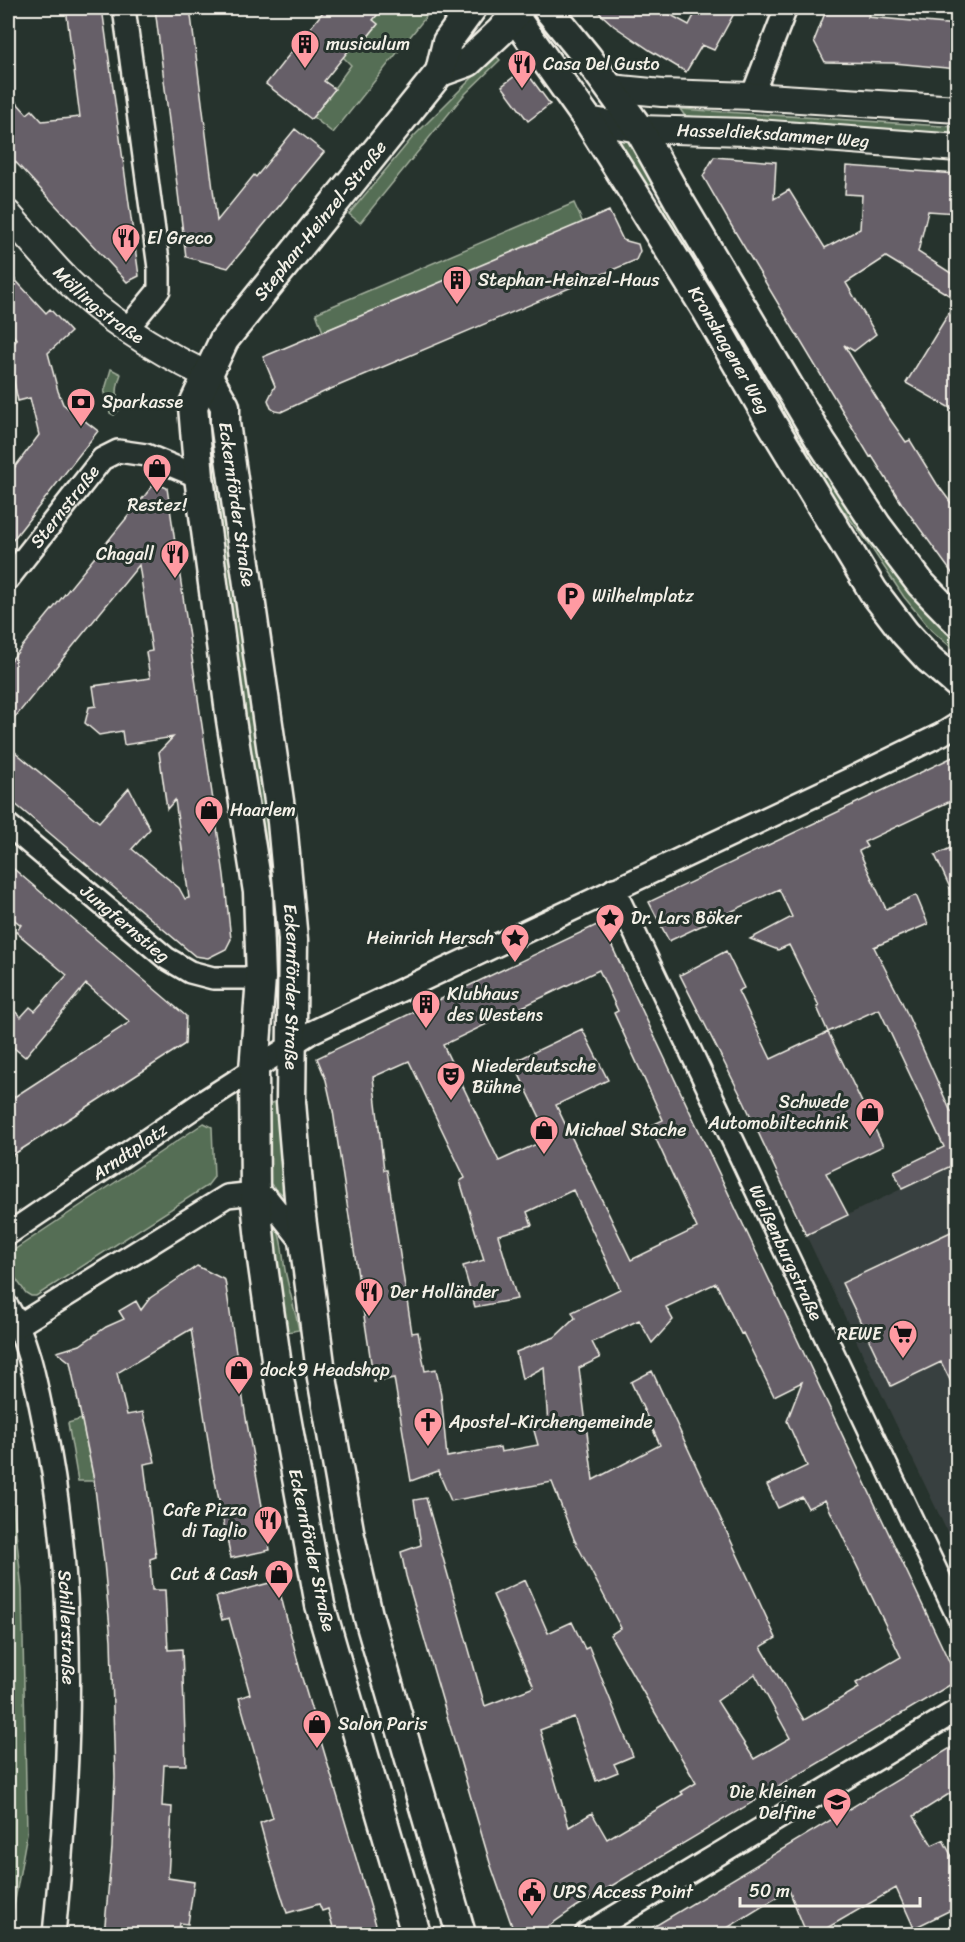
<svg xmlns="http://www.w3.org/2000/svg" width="965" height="1942" font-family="Sriracha,sans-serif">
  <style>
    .built { fill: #39403f }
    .green { fill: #556e54; stroke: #a4b09e; stroke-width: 1.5 }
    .building { fill: #665f68; stroke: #f4f1e8; stroke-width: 1.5; fill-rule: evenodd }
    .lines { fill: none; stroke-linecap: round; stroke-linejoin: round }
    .minor-casing { stroke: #f4f1e8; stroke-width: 26 }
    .tertiary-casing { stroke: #f4f1e8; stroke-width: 30 }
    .secondary-casing { stroke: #f4f1e8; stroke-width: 33 }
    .minor { stroke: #26332d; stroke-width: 21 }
    .tertiary { stroke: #26332d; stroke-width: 26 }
    .secondary { stroke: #26332d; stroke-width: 28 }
    .labels { text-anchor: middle; stroke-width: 6; stroke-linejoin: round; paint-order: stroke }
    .poi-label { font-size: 18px; fill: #f4f1e8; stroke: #26332d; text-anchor: start }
    .street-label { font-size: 18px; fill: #f4f1e8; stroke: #26332d }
  </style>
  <rect width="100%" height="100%" fill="#26332d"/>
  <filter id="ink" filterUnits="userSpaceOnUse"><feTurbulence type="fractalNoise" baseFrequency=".0167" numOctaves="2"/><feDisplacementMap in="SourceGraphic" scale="12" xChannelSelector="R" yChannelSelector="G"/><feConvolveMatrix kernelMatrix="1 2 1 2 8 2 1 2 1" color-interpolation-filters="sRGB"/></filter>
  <g filter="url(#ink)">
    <path class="built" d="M957,1162v382l-3,2 -148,-311z"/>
    <path class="green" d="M383,8l12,1 2,-1h36l-100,125 -20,-16 38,-52 -8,-8 14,-17 5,4 16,-20 -5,-4z
      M495,55l5,5 -37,36 -103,127 -11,-9 64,-77z
      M680,109l277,18v10l-272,-21z
      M625,135l28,48 -7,4 -23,-38 -4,-11z
      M665,202l274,421 18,19 -5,6 -21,-18 -27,-33 -38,-57 -46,-60 -163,-274z
      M574,203l9,20 -260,109 -7,-19z
      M111,369l10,5c-5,14 -5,21 -1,35l-6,6 -4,-2 -6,-20z
      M213,419l61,442 7,106h-11l-5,-110 -61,-437z
      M279,1100l7,94h-4l-16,-14v-75z
      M204,1123l8,4 2,50 -7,9 -171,110h-5l-5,-3c-7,-11 -24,-28 -15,-41z
      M271,1216c11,17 11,35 14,54 4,20 10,40 14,60l-18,3z
      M82,1419l12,62h-16l-10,-58z
      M8,1454l14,136 5,243 -18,101h-1z"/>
    <path class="building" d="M66,8h36l37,268 -12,6 -119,-128v-61l19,21 5,-4 10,11 38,-4z
      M155,8h35l27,213 37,-46 2,2 39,-48 29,23 -96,116 -42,-11z
      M326,8h57l-10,12 5,4 -16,20 -5,-4 -33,41 11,8 -24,30 -45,-35z
      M594,8h64l31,17 9,-17h39l-23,42 -12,-5 -16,27 -35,-21 -37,-25z
      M827,8h44l-3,9 89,8v44l-63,-6 -69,-1 -11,-21z
      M524,69l26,35 -22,17 -26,-35z
      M714,157l62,5 -2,37 15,-9 36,58 35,-19 2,-34 -17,-1 2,-28 110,8v39l-29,-2 -10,41 39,25v135l-51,-29 51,-83 -71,-43 -40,26 30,51 -22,17 -10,-6 43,70 19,27 4,-2 27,44 20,27v69l-55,-76 -30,-48 -2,1 -139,-232 -28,-49z
      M609,211l14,29 15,4 2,7 -4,9 -310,131 -45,21 -6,-1 -4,-3 -3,-8 7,-14 -12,-29z
      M8,272l38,41 4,-4 21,23 -23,21 10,38 5,13 35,27 -90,115v-70l31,-41 -9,-37 -12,3 -10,-47v-5l9,-9 -9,-11z
      M155,483l12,5 57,387 7,64 -5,10 -18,9 -13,-2 -187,-158v-52l91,76 30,-34 21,41 -18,20 47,39 6,11 4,-1 -14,-98 -8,9 -8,-57 14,-15 -49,8 -2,-14 -23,4 -14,-12 4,-16 7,-1 -3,-20 57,-8 -4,-26 6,-1 -13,-86 -131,161v-62z
      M957,755v43l-93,44 3,5 -8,4 27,58 30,-14 12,29 -54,23 27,53 50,112 6,-3v65l-4,-9 -51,24 -8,-18 50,-24 -65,-138 -51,23 -11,-25 2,-1 -30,-61 -11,5 -28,-11 42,-22 -13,-28 -110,52 -20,-39z
      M957,845v58l-22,-48z
      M8,864l178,152 -1,28 -177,114v-57l122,-79 -44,-38 -61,73 -17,-14v-38l13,12 9,-10 5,4 32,-36 -51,-43 5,-7 -13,-10z
      M601,923l354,751 -5,11 -374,222 -40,28h-21l-25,-72 -84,-287 -5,-24 20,-7 -7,-45 12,-2 59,208 49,-19 -41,-92 32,-15 23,53 24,-11 13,27 4,-2 44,109 -19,8 4,8 -22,9 -22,-64 -34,13 29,97 23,-14 15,26 76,-45 -2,-2 15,-9 -86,-148 11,-7 -47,-89 -22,-57 -101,19 -13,-30 -27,10 -17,-103 -20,4 -41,-271 -7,-31 -9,-22zM599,970l19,41 -4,2 49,107 -13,6 47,102 -66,32 -75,-155 52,-25 -26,-51 -69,33 37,76 -51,23 -56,-116zM409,1061l56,117 -5,3 24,79 -21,6 12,41 42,-8 -19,-64 34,-10 -5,-13 46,-22 47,99 -48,23 3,6 -20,19 -39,15 6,27 22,-12 4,58 -15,2 5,18 -37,7 -1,-5 -53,10 -6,-62 -5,-26 -11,2 -7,-39 -6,1 -25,-163h-3l-11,-93zM716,1283l25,51 2,-1 31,63 28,-14 -15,39 20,45 -40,19 11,23 24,-11 6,11 17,-8 76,157 -45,26 3,5 -55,32 -43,-73 15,-9 -124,-267 -21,11 29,63 -67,35 -14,-112 21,-10 -8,-16 47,-22 13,23 21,-23 -7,-13zM755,1674l35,64 -36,21 -37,-58z
      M726,951l18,37 -6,3 33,68 57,-27 55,114 -57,27 22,42 -42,20 -62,-133 -64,-127z
      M957,1229v165l-16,-32 -50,24 -49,-103z
      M197,1266l28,14 21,138 24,132 -39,8 -19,-92 -21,-137 -74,44 10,42 16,-3 12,50 -11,2 12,93 -6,2 2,31h13l3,60 14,-1 4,116h-22l-2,41 10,1 -4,71 26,4 -6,42 -8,-1 -2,12h-74l8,-87 3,-71 -4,-137 -7,-78 -10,-82 -24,-118 -13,-10 23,-7 26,-18 18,-8 -5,-8 17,-10 5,9 9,-12z
      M277,1581l25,97 77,257h-44l-7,-26 -6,2 -3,-7 -32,9 -17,-53 -10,-37 13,-5 -34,-120 11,-4 -21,-76 -7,2 -6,-23z
      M957,1744v45l-43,27 18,29 11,-5 14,26v41l-43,21 -18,-40 -81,47h-8l-18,-45 -73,45h-76z"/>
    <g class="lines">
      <g class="minor-casing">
        <g id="minor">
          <path d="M124,8l35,260v22l-32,39"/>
          <path d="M752,96l34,-88"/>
          <path id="s1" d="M8,579l94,-120 16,-8 28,4 53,22"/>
          <path id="s2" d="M8,825l158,133 24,14 23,6h48"/>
          <path id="s3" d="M614,889l344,728"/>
          <path id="s4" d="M8,1234l193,-131 111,-71 540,-254 90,-44 16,-10"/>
          <path id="s5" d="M8,1307c21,34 28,77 36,116 35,169 27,341 10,511"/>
          <path d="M19,1325l208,-129 28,-3 13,6 36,45"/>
          <path d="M586,1934l372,-224"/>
        </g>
      </g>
      <g class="tertiary-casing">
        <g id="tertiary">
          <path d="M610,88l52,5 90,3 206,13"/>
          <path id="s6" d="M588,120l51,9 107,3 212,16"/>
          <path id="s7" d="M8,214c20,23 40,47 62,69 39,39 88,68 137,92"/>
        </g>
      </g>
      <g class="secondary-casing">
        <g id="secondary">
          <path id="s8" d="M511,8l3,8 74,104 51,81 67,108 66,115 101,167 32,42 24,26 29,25"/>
          <path d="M547,8l40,49 52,72 40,72 142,240 56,85 44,58 37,38"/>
          <path d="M440,72l28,-10 33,-31 19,-23"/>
          <path id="s9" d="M207,375l18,31v17l57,399 11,118 -2,162 9,107 21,163 29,164 18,79 93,319"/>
          <path id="s10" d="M416,1934l-96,-329 -42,-232 -16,-114 -7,-66 -1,-123 7,-92 -3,-86 -27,-172 -32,-243 -6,-71 31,-66 216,-268 7,-30 25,-34"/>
        </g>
      </g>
      <use href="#minor" class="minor"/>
      <use href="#tertiary" class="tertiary"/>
      <use href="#secondary" class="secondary"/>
    </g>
  </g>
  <defs>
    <g id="building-pin" transform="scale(1.5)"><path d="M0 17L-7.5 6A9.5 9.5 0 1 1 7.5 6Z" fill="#ff9aa2" stroke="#26332d"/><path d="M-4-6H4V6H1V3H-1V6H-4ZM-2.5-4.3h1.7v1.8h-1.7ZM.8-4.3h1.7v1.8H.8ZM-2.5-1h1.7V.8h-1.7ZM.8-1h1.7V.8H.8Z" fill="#111"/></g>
    <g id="restaurant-pin" transform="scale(1.5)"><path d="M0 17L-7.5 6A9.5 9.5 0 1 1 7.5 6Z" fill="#ff9aa2" stroke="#26332d"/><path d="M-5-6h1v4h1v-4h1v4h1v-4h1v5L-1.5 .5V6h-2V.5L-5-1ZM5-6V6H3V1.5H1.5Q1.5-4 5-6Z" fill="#111"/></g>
    <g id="bank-pin" transform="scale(1.5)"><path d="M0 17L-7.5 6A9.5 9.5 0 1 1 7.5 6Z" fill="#ff9aa2" stroke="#26332d"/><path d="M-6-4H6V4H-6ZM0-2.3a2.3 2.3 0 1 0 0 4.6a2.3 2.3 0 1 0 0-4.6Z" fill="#111"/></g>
    <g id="shop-pin" transform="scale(1.5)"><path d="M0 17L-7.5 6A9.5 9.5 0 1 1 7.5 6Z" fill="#ff9aa2" stroke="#26332d"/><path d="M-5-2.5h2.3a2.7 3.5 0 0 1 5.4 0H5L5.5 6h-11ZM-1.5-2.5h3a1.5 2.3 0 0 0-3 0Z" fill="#111"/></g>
    <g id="parking-pin" transform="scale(1.5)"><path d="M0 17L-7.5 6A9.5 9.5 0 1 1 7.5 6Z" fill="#ff9aa2" stroke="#26332d"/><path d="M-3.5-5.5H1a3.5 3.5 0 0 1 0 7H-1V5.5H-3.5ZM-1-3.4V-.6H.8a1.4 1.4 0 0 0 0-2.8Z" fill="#111"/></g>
    <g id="sight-pin" transform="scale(1.5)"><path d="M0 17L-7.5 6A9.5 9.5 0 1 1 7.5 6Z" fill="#ff9aa2" stroke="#26332d"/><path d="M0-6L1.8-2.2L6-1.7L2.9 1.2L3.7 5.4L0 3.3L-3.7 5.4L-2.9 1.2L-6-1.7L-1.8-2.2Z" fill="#111"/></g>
    <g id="theatre-pin" transform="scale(1.5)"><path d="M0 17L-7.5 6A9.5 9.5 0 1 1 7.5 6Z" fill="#ff9aa2" stroke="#26332d"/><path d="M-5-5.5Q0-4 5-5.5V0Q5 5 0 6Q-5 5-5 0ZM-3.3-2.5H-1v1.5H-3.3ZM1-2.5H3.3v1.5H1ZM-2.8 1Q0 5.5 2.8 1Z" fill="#111"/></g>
    <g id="supermarket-pin" transform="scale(1.5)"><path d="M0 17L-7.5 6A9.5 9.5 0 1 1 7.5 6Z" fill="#ff9aa2" stroke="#26332d"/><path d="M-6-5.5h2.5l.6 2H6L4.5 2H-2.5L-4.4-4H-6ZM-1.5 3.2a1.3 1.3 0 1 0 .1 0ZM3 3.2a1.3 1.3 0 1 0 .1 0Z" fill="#111"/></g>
    <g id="church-pin" transform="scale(1.5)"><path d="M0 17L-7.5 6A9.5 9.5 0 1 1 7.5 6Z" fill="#ff9aa2" stroke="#26332d"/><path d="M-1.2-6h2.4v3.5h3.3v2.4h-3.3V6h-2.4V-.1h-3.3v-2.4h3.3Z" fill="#111"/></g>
    <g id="school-pin" transform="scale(1.5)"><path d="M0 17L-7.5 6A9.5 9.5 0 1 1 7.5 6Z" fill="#ff9aa2" stroke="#26332d"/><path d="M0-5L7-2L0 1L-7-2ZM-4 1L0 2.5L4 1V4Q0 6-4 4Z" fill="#111"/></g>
    <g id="civic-pin" transform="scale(1.5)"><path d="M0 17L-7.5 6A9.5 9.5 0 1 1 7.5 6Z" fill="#ff9aa2" stroke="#26332d"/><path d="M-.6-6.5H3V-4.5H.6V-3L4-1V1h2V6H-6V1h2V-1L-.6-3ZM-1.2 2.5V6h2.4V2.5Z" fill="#111"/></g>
  </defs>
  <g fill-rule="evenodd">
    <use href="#building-pin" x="305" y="44"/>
    <use href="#restaurant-pin" x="522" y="64"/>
    <use href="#restaurant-pin" x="126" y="238"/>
    <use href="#building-pin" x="457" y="280"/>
    <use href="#bank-pin" x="81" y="402"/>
    <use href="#shop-pin" x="157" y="468"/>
    <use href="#restaurant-pin" x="175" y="554"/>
    <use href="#parking-pin" x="571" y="596"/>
    <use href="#shop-pin" x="209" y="810"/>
    <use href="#sight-pin" x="610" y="918"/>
    <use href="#sight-pin" x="515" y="938"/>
    <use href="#building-pin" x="426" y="1004"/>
    <use href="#theatre-pin" x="451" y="1076"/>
    <use href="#shop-pin" x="870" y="1112"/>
    <use href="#shop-pin" x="544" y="1130"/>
    <use href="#restaurant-pin" x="369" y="1292"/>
    <use href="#supermarket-pin" x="903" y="1334"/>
    <use href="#shop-pin" x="239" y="1370"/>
    <use href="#church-pin" x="428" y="1422"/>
    <use href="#restaurant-pin" x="268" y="1520"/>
    <use href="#shop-pin" x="279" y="1574"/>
    <use href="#shop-pin" x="317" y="1724"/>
    <use href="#school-pin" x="837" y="1802"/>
    <use href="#civic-pin" x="532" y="1892"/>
  </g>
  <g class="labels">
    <g class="poi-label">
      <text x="326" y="50">musiculum</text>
      <text x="543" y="70">Casa Del Gusto</text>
      <text x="147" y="244">El Greco</text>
      <text x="478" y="286">Stephan-Heinzel-Haus</text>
      <text x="102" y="408">Sparkasse</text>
      <text x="157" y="511" text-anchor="middle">Restez!</text>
      <text x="154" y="560" text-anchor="end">Chagall</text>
      <text x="592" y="602">Wilhelmplatz</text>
      <text x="230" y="816">Haarlem</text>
      <text x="631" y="924">Dr. Lars Böker</text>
      <text x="494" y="944" text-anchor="end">Heinrich Hersch</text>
      <text x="447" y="1000">Klubhaus<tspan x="447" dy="21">des Westens</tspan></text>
      <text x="472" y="1072">Niederdeutsche<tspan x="472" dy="21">Bühne</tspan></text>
      <text x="849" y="1108" text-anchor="end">Schwede<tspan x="849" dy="21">Automobiltechnik</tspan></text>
      <text x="565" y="1136">Michael Stache</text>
      <text x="390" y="1298">Der Holländer</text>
      <text x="882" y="1340" text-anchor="end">REWE</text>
      <text x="260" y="1376">dock9 Headshop</text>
      <text x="449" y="1428">Apostel-Kirchengemeinde</text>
      <text x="247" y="1516" text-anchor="end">Cafe Pizza<tspan x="247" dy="21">di Taglio</tspan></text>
      <text x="258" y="1580" text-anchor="end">Cut &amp; Cash</text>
      <text x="338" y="1730">Salon Paris</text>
      <text x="816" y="1798" text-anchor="end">Die kleinen<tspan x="816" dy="21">Delfine</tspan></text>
      <text x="553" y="1898">UPS Access Point</text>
    </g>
    <g class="street-label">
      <text dy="6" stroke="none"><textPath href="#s6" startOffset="186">Hasseldieksdammer Weg</textPath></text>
      <text dy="6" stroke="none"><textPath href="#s10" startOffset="1778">Stephan-Heinzel-Straße</textPath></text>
      <text dy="6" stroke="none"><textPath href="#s7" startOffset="129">Möllingstraße</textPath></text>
      <text dy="6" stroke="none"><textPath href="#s8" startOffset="406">Kronshagener Weg</textPath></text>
      <text dy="6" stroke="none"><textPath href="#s9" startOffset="135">Eckernförder Straße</textPath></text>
      <text dy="6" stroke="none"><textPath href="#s1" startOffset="92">Sternstraße</textPath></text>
      <text dy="6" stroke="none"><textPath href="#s2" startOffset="153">Jungfernstieg</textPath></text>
      <text dy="6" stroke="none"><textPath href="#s9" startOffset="621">Eckernförder Straße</textPath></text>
      <text dy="6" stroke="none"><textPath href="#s4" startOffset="147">Arndtplatz</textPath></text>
      <text dy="6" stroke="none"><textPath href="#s3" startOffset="402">Weißenburgstraße</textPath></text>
      <text transform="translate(312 1550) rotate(78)" y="6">Eckernförder Straße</text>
      <text dy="6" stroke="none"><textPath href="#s5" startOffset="328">Schillerstraße</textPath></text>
    </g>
  </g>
  <rect width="965" height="1942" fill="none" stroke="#26332d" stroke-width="30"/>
  <rect x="15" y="15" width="935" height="1912" fill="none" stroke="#f4f1e8" stroke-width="2" filter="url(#ink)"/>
  <path d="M740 1897v9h180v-9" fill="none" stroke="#f4f1e8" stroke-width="3"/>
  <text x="749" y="1897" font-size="18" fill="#f4f1e8" stroke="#26332d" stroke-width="4.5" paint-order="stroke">50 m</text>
</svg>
